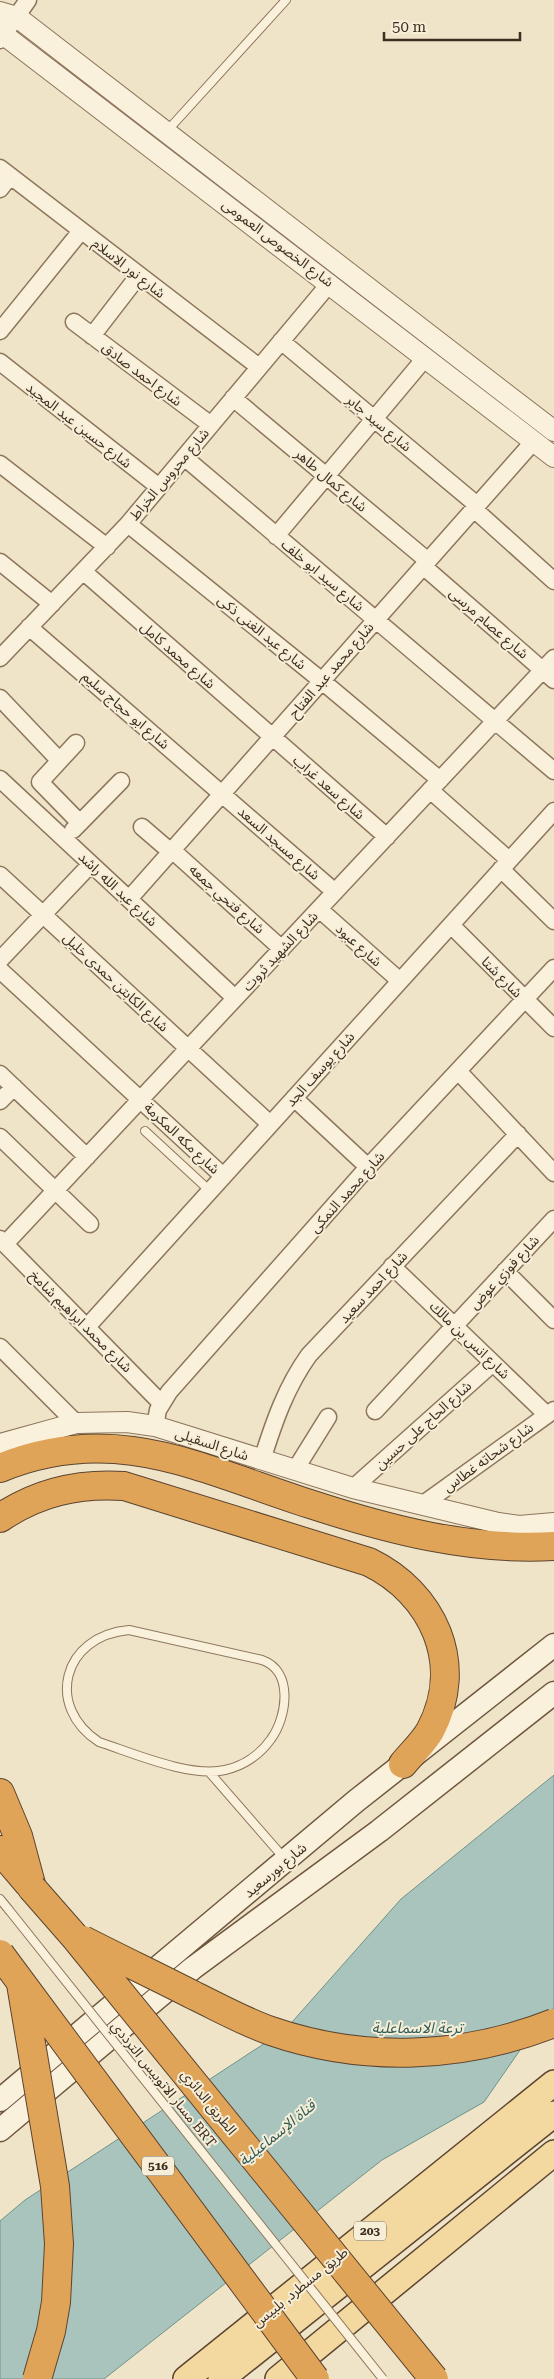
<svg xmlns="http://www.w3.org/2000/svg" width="554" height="2379" font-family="'Roboto Serif','Noto Sans Arabic',serif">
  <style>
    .water { fill: #a9c4bc; stroke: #6f938a }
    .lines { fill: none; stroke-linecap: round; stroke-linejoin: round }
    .service-casing { stroke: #8d765c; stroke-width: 10 }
    .minor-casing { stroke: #8d765c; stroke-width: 19 }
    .tertiary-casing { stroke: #8d765c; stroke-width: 22 }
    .secondary-casing { stroke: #6f573f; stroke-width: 25 }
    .primary-casing { stroke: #5b4430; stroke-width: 28 }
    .motorway-casing { stroke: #5b4430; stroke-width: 30 }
    .service { stroke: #faf1dc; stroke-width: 8 }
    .minor { stroke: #faf1dc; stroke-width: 16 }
    .tertiary { stroke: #faf1dc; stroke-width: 20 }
    .secondary { stroke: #faf1dc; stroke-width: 22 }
    .primary { stroke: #f3d9a0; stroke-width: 25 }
    .motorway { stroke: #e0a458; stroke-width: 28 }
    .service-bridge-casing { stroke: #8d765c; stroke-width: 10; stroke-linecap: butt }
    .motorway-bridge-casing { stroke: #5b4430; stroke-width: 30; stroke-linecap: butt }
    .service-bridge { stroke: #faf1dc; stroke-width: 8 }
    .motorway-bridge { stroke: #e0a458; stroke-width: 28 }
    .labels { text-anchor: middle; stroke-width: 4; stroke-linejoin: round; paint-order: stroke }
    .shield { fill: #f7eed8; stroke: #756857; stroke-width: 1 }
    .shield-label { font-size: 12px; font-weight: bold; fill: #3d2e20 }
    .street-label { font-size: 14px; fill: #3d2e20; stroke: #f7eed8 }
    .water-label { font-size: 15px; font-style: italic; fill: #2f5d5a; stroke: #f7eed8 }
  </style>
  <rect width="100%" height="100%" fill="#f0e4c8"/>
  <path class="water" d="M554,1775v233l-11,9 -59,85 -102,58 -278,219h-104v-158l25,-21 260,-170 116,-131z"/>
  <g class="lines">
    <g class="service-casing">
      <path id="service" d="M167,131l119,-131
        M145,1131l65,60
        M129,1630l133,30c32,11 25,57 9,79 -11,16 -28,27 -46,31 -35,8 -92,-17 -126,-28 -54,-35 -37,-106 30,-112z
        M210,1773l74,85
        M0,1899l9,11"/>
    </g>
    <g class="minor-casing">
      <path id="minor" d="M0,40l28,-40
        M0,168l259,199
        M0,189l10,-13
        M74,322l137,103
        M0,331l81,-100
        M92,336l47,-61
        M281,341l196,164
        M0,362l159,125
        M233,398l195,163
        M184,457l370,314
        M0,464l107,83
        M474,509l80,72
        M128,524l194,157 118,99
        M276,536l150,-179
        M0,562l52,42
        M423,566l131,114
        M84,572l303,265
        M29,627l306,265
        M0,658l128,-134 202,-241
        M0,698l59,62
        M76,743l-36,39 40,41
        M0,779l235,219
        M430,790l79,70
        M142,827l29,25
        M73,830l48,-49
        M172,850l110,99
        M501,869l53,52
        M0,875l270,249
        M129,899l405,-458
        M319,909l81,72
        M451,925l103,103
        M0,960l91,-96
        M0,970l223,206
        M458,1071l96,102
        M0,1074l87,83
        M294,1098l74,69
        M0,1101l14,-14
        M0,1137l90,87
        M0,1239l161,164
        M5,1244l549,-586
        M392,1266l155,149
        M505,1271l49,49
        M87,1327l467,-516
        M0,1347l76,76
        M375,1411l179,-192
        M155,1426l3,-16 11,-18 199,-225 186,-199
        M262,1460c12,-38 24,-73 47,-105l209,-221
        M295,1470l33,-53
        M353,1488l140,-125
        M422,1505l132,-95"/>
    </g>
    <g class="tertiary-casing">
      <path id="tertiary" d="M0,12l17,5 537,414
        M0,32l554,425
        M0,1444l76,-21 51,-1 28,4 198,62 145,35 21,3 35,-3"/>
    </g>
    <g class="secondary-casing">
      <path id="secondary" d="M0,2100l356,-299 198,-156
        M0,2130l193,-162 186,-137 175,-138"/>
    </g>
    <g class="primary-casing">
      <path id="primary" d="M186,2379l368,-296
        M221,2379l333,-265
        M278,2379l276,-226"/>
    </g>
    <g class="motorway-casing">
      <path id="motorway" d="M0,1468c115,-47 201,1 310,36 80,26 160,47 244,42
        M0,1518c38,-26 78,-35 124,-32l245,76c64,31 97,102 61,169 -7,12 -18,22 -27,33
        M0,1793l18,43 14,52
        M0,1850l28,33"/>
    </g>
    <use href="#service" class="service"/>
    <use href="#minor" class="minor"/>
    <use href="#tertiary" class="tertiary"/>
    <use href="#secondary" class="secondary"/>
    <use href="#primary" class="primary"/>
    <use href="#motorway" class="motorway"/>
    <g class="service-bridge-casing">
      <path id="service-bridge" d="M9,1910l374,469"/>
    </g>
    <g class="motorway-bridge-casing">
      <path id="motorway-bridge" d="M32,1888l42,48 360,443
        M83,1940c37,19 75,37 112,56 25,12 50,26 76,35 93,32 192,28 283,-8
        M0,1954l315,425
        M21,1984l34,202 4,58 -3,58 -5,29 -14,48"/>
    </g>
    <use href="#service-bridge" class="service-bridge"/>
    <use href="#motorway-bridge" class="motorway-bridge"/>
  </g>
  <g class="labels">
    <g class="shield">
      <rect x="142" y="2156.5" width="32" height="19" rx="4"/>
      <rect x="354" y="2221.5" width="32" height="19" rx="4"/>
    </g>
    <g class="shield-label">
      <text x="158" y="2170">516</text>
      <text x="370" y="2235">203</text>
    </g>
    <g class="street-label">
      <text transform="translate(278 243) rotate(37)" y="5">شارع الخصوص العمومى</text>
      <text transform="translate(129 268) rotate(38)" y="5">شارع نور الاسلام</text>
      <text transform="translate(142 374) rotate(37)" y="5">شارع احمد صادق</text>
      <text transform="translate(379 423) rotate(40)" y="5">شارع سيد جابر</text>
      <text transform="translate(79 425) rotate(38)" y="5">شارع حسين عبد المجيد</text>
      <text transform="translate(169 474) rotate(-50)" y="5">شارع محروس الخراط</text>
      <text transform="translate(331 480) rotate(40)" y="5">شارع كمال طاهر</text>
      <text transform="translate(323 575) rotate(40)" y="5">شارع سيد ابو خلف</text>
      <text transform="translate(489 623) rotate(41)" y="5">شارع عصام مرسى</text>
      <text transform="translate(262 632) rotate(39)" y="5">شارع عبد الغنى ذكى</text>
      <text transform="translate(178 655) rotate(41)" y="5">شارع محمد كامل</text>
      <text transform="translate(331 670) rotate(-49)" y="5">شارع محمد عبد الفتاح</text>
      <text transform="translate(126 710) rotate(41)" y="5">شارع ابو حجاج سليم</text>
      <text transform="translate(329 787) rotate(41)" y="5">شارع سعد غراب</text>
      <text transform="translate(279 843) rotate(41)" y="5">شارع مسجد السعد</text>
      <text transform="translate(118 889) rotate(43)" y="5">شارع عبد الله راشد</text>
      <text transform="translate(227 899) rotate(42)" y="5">شارع فتحي جمعه</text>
      <text transform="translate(359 945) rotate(42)" y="5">شارع عبود</text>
      <text transform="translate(280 951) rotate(-47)" y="5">شارع الشهيد ثروت</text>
      <text transform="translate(502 977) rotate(45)" y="5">شارع شتا</text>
      <text transform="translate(116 982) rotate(43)" y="5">شارع الكابتن حمدى خليل</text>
      <text transform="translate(320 1069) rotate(-48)" y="5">شارع يوسف الجد</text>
      <text transform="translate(182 1138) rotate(43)" y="5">شارع مكه المكرمة</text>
      <text transform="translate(347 1192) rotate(-48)" y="5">شارع محمد النمكى</text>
      <text transform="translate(504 1272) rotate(-47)" y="5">شارع فوزي عوض</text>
      <text transform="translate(373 1287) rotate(-47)" y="5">شارع احمد سعيد</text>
      <text transform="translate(81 1321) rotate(45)" y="5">شارع محمد ابراهيم شامخ</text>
      <text transform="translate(470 1340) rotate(44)" y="5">شارع انس بن مالك</text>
      <text transform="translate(423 1425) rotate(-42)" y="5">شارع الحاج على حسين</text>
      <text transform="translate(212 1444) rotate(18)" y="5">شارع السقيلى</text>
      <text transform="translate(488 1457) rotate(-36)" y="5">شارع شحاته غطاس</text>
      <text transform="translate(275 1870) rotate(-40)" y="5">شارع بورسعيد</text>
      <text transform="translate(164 2084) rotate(51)" y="5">مسار الاتوبيس الترددي BRT</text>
      <text transform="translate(209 2102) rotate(51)" y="5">الطريق الدائري</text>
      <text transform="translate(300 2287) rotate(-39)" y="5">طريق مسطرد, بلبيس</text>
    </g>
    <g class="water-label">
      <text x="417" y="2033">ترعة الاسماعلية</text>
      <text transform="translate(277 2133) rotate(-39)" y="5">قناة الإسماعيلية</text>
    </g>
  </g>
  <path d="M384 32v8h136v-8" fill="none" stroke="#3d2e20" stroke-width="2.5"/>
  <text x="392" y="32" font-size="15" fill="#3d2e20" stroke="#f7eed8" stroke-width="4" paint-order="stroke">50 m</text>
</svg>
